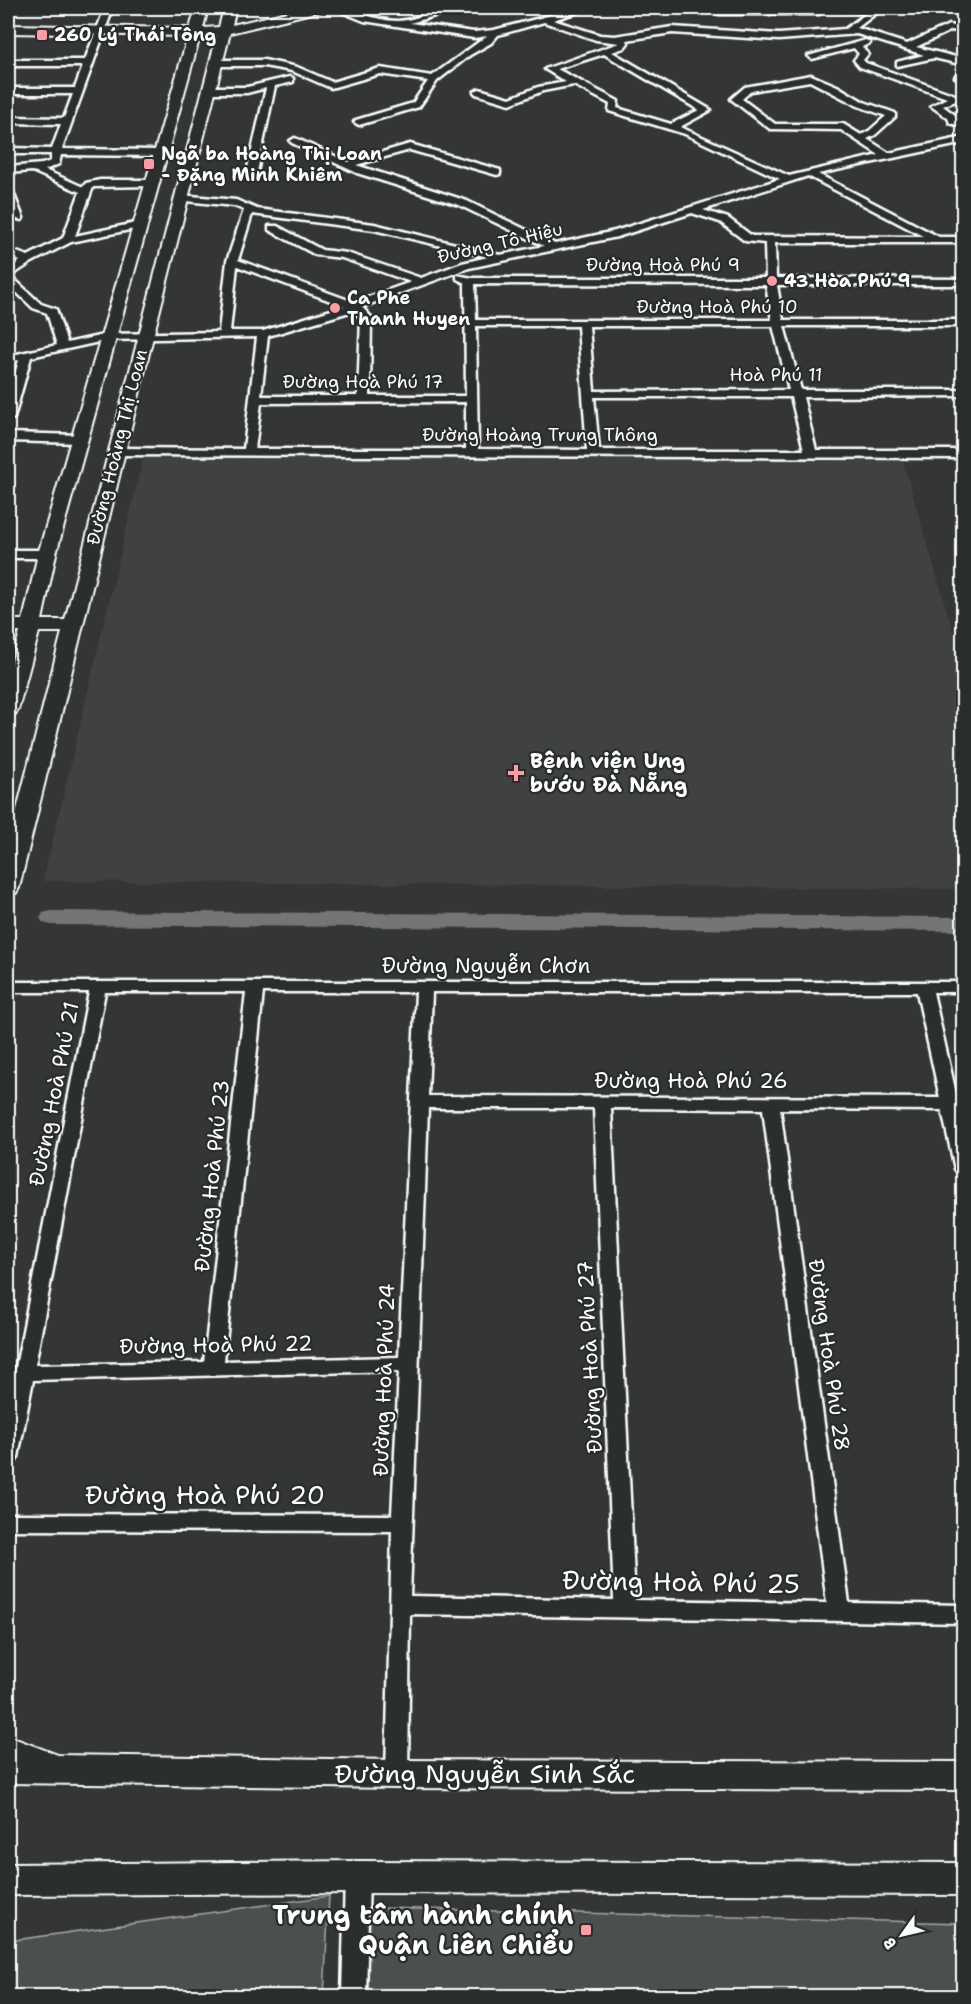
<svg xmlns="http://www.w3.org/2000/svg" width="971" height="2004" font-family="'Shantell Sans',sans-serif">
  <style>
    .built { fill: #404243 }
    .green { fill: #4c4f50; stroke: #a6a7a8; stroke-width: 1.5 }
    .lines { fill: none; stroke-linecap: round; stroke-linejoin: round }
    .canal { fill: #737576; fill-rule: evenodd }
    .street-casing { stroke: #fff; stroke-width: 5 }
    .secondary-casing { stroke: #fff; stroke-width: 4 }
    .street { fill: #2a2d2e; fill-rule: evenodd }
    .secondary { fill: #2a2d2e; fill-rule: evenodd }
    .poi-dot { fill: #ff9aa2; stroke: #2a2d2e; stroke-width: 2 }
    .labels { text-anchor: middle; stroke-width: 4.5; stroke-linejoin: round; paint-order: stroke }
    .far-poi-label { font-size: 18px; font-weight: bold; fill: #fff; stroke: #2a2d2e; text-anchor: start }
    .far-street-label { font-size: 18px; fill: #fff; stroke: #2a2d2e }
    .poi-label { font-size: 21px; font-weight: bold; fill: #fff; stroke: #2a2d2e; text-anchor: start }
    .street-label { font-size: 21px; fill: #fff; stroke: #2a2d2e }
    .near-street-label { font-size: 26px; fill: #fff; stroke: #2a2d2e }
    .near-poi-label { font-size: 26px; font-weight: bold; fill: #fff; stroke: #2a2d2e; text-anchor: end }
  </style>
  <rect width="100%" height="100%" fill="#333536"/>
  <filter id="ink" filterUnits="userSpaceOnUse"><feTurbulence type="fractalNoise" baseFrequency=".0167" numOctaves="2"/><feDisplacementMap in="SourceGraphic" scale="12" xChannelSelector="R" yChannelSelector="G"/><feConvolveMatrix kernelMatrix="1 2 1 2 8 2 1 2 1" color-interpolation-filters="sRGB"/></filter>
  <g filter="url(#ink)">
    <path class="built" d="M143,458h759l61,207v224l-920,-8z"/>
    <path class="green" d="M329,1896l-5,100h-316v-55z
      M381,1908l582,15v73h-603l2,-71 6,-12z"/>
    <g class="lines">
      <path class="canal" d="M51,911l913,6v14l-913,-6 -8,-2 -3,-5 3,-5z"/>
      <g class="street-casing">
        <path id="street" d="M105,8h8l-51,141 99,1 5,3 -5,3 -100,-1 -2,9 -14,6 38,17 3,-4 14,-3h52l5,3 -5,3 -59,1 -18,49 65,-14 5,3 -1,2 -73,15 -39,20 -21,14 30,28 15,5 11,34 41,-9 111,-2 8,-71 17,-51 -10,-4 -58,-6 -1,-2 5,-3 56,5 21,9 117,15 126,31 44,-9 -85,-41 -102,-32 -65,-30 -2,-2 5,-3 53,24 62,-18 90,26v4l-3,1 -87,-25 -54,15 111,36 88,43 60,-13 165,-52 -95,-45 -76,-23 1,-7 -36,-19 -31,6 -33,13 -34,-10 -2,-2 5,-3 31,9 28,-11 28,-5 -21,-13 74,-26 -23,-3 -52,-18 -46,13 -7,8 -21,12 -33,26 -18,26 -60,18 -5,-3 2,-2 57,-17 15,-22 -48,-7 -49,14 -39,-17 -28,-5h-49l-4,-3 4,-3h49l33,7 35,15 48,-14 52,8 55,-40 -13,2 -110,-17 -32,-13c22,0 42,13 65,13 19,0 39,-13 60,-13l-1,2 -46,13 64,9 20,-2 84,-22h12l-37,12 47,15 15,1 57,-9 107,7 66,-5 22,-16 -21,-2 -4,-3h41l-26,20 50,16 42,-19 15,3v5l-12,-3 -36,17 48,12v6l-30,-7 -37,8v-4l27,-7 -67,-21 -78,6 -107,-7 -45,7 1,3 -4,5 -12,4 99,58 -31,17 109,49 90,-21 -38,-25 -71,-1 -39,-30 14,-12 66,-12 26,11 27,16 31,11v4l-20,18 -8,4 22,14 75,-16v6l-146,31 121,63h25v6h-189l1,35 188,1v6h-187l6,35h181v6h-180l17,64h163v6l-161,1 13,53h148v8l-852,-3v-6l4,-1 128,1 13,-112 -149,3 -77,17 -17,61 -6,3v-22l11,-39 -11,2v-6l49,-11 -10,-32 -14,-5 -25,-24v-14l12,-9 -12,-6v-6l20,7 35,-18 17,-46 -48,-21 -24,2v-6l34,-3 9,-3v-7h-43v-6l44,1 9,-25 -53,-1v-6l56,1 9,-24h-65v-6h67l8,-22h-75v-6h77zM604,54l95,56 -28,14 -54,-16 1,-7 -61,-32zM810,81l48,25 28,10 -17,15 -8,4 -18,-11h-68l-33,-25 9,-8zM808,176l117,61 -173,-1 -24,-18 -25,-8zM692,213l28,9 25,19 20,2 1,35h-294l-15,-3v4l8,4 1,113h-96l1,-79 -9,-10 107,-39 148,-31zM252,214l122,16 114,27 -26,6 -41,15 -74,-25 -25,-3 -45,-24h-8v4l47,25 26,3 69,24 -57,20 -116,-42zM237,266l107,40 -81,25h-33zM475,284l291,1 6,35h-296zM353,311l8,7 -3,78h-97l7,-60zM476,326h102l9,124 -109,-1zM589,326h184l16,64 -195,1zM594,397h197l13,53h-205zM466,402v47h-211l6,-46z
          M691,8h140l-12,6h-99z
          M866,40l4,3 -8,4 6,7 -5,6 3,3 92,33v4l-15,6 12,9 2,4 7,2v6l-14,-4 -2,-5 -17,-12 16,-8 -87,-31 -6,-7 5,-6 -5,-6 -42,11 -4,-3z
          M964,73v6l-9,-2 1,-2z
          M290,77l3,1v4l-18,4 -19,91 -8,2 -2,-2 20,-89 -19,5h-39l-5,-3 5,-3h39z
          M8,189l5,3 10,26 -1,2 -9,-2 -5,-14z
          M8,433l72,2 6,4 -6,4 -72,-2z
          M8,550h39l6,4 -6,4h-39z
          M8,982h956v10h-31l24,106h7v12h-4l4,17v48l-6,-2 -3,-4 -13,-59 -162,-1 69,494 115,2v18l-554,-9 -2,160 -3,7 -8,3 -8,-3 -3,-7 6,-243 -384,-1v-16l384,1 7,-144 -366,9 -15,77 -3,6 -7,2v-57l81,-416h-81zM105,992h141l-42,370 -169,3zM263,992h153l-17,365 -175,4zM432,992h485l23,106 -512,-2zM428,1108h166l20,492 -204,-4zM611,1108l152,1 64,494 -192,-3z
          M357,1866l8,3 4,8 -3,119h-24l3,-119 4,-8z"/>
      </g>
      <g class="secondary-casing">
        <path id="secondary" d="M196,8h12l-5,20 16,-1 5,-19h12l-4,17 72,-17h18l-2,3 -90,22 -77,304 -134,551 -3,5 -8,2v-50l54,-213h-23l-21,78 -3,4 -7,2v-41l12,-43h-12v-12h15l15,-66 150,-518 -180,-3v-8l182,3zM217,35l-152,585h-23l14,-66 144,-518z
          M8,1736l50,19 339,5 567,2v28l-567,-2 -389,-5z
          M357,1861l607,2v32l-607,-2 -349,2v-31z"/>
      </g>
      <use href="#street" class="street"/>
      <use href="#secondary" class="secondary"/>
    </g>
  </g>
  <g class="poi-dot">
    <rect x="36" y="29" width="12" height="12" rx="3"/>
    <rect x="143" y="158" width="12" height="12" rx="3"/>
    <circle cx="772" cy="281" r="6"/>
    <circle cx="335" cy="308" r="6"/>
    <path d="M513 764h6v6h6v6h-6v6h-6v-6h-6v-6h6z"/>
    <rect x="580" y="1924" width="12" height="12" rx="3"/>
  </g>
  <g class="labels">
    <g class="far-poi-label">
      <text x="54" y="41">260 Lý Thái Tông</text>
      <text x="161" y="160">Ngã ba Hoàng Thị Loan<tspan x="161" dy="21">- Đặng Minh Khiêm</tspan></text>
      <text x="784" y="287">43 Hòa Phú 9</text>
      <text x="347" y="304">Ca Phe<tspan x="347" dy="21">Thanh Huyen</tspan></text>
    </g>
    <g class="far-street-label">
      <text transform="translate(500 243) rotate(-13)" y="6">Đường Tô Hiệu</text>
      <text x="663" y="271">Đường Hoà Phú 9</text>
      <text x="717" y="313">Đường Hoà Phú 10</text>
      <text x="776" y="381">Hoà Phú 11</text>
      <text x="363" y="388">Đường Hoà Phú 17</text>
      <text x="540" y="441">Đường Hoàng Trung Thông</text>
      <text transform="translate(117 447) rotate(-76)" y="6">Đường Hoàng Thị Loan</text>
    </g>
    <g class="poi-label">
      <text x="530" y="768">Bệnh viện Ung<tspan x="530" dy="24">bướu Đà Nẵng</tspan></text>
    </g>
    <g class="street-label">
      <text x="486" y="973">Đường Nguyễn Chơn</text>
      <text x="691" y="1088">Đường Hoà Phú 26</text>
      <text transform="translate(54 1094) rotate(-79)" y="7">Đường Hoà Phú 21</text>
      <text transform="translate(212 1176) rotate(-84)" y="7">Đường Hoà Phú 23</text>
      <text transform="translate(216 1345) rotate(-1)" y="7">Đường Hoà Phú 22</text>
      <text transform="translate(829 1355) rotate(82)" y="7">Đường Hoà Phú 28</text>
      <text transform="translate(590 1357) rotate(-93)" y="7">Đường Hoà Phú 27</text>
      <text transform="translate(384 1380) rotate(-88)" y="7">Đường Hoà Phú 24</text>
    </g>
    <g class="near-street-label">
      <text x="205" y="1504">Đường Hoà Phú 20</text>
      <text transform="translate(681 1582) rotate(1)" y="9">Đường Hoà Phú 25</text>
      <text x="485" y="1783">Đường Nguyễn Sinh Sắc</text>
    </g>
    <g class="near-poi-label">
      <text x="574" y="1924">Trung tâm hành chính<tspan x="574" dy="30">Quận Liên Chiểu</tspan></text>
    </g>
  </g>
  <rect width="971" height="2004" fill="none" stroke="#2a2d2e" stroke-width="30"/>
  <rect x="15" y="15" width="941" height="1974" fill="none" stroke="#fff" stroke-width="2" filter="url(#ink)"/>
  <g transform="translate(902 1935) rotate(236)" stroke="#2a2d2e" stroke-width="4.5" paint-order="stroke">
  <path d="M0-4.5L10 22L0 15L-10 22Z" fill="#ffffff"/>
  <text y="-9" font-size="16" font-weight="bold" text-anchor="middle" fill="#ffffff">B</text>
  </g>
</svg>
